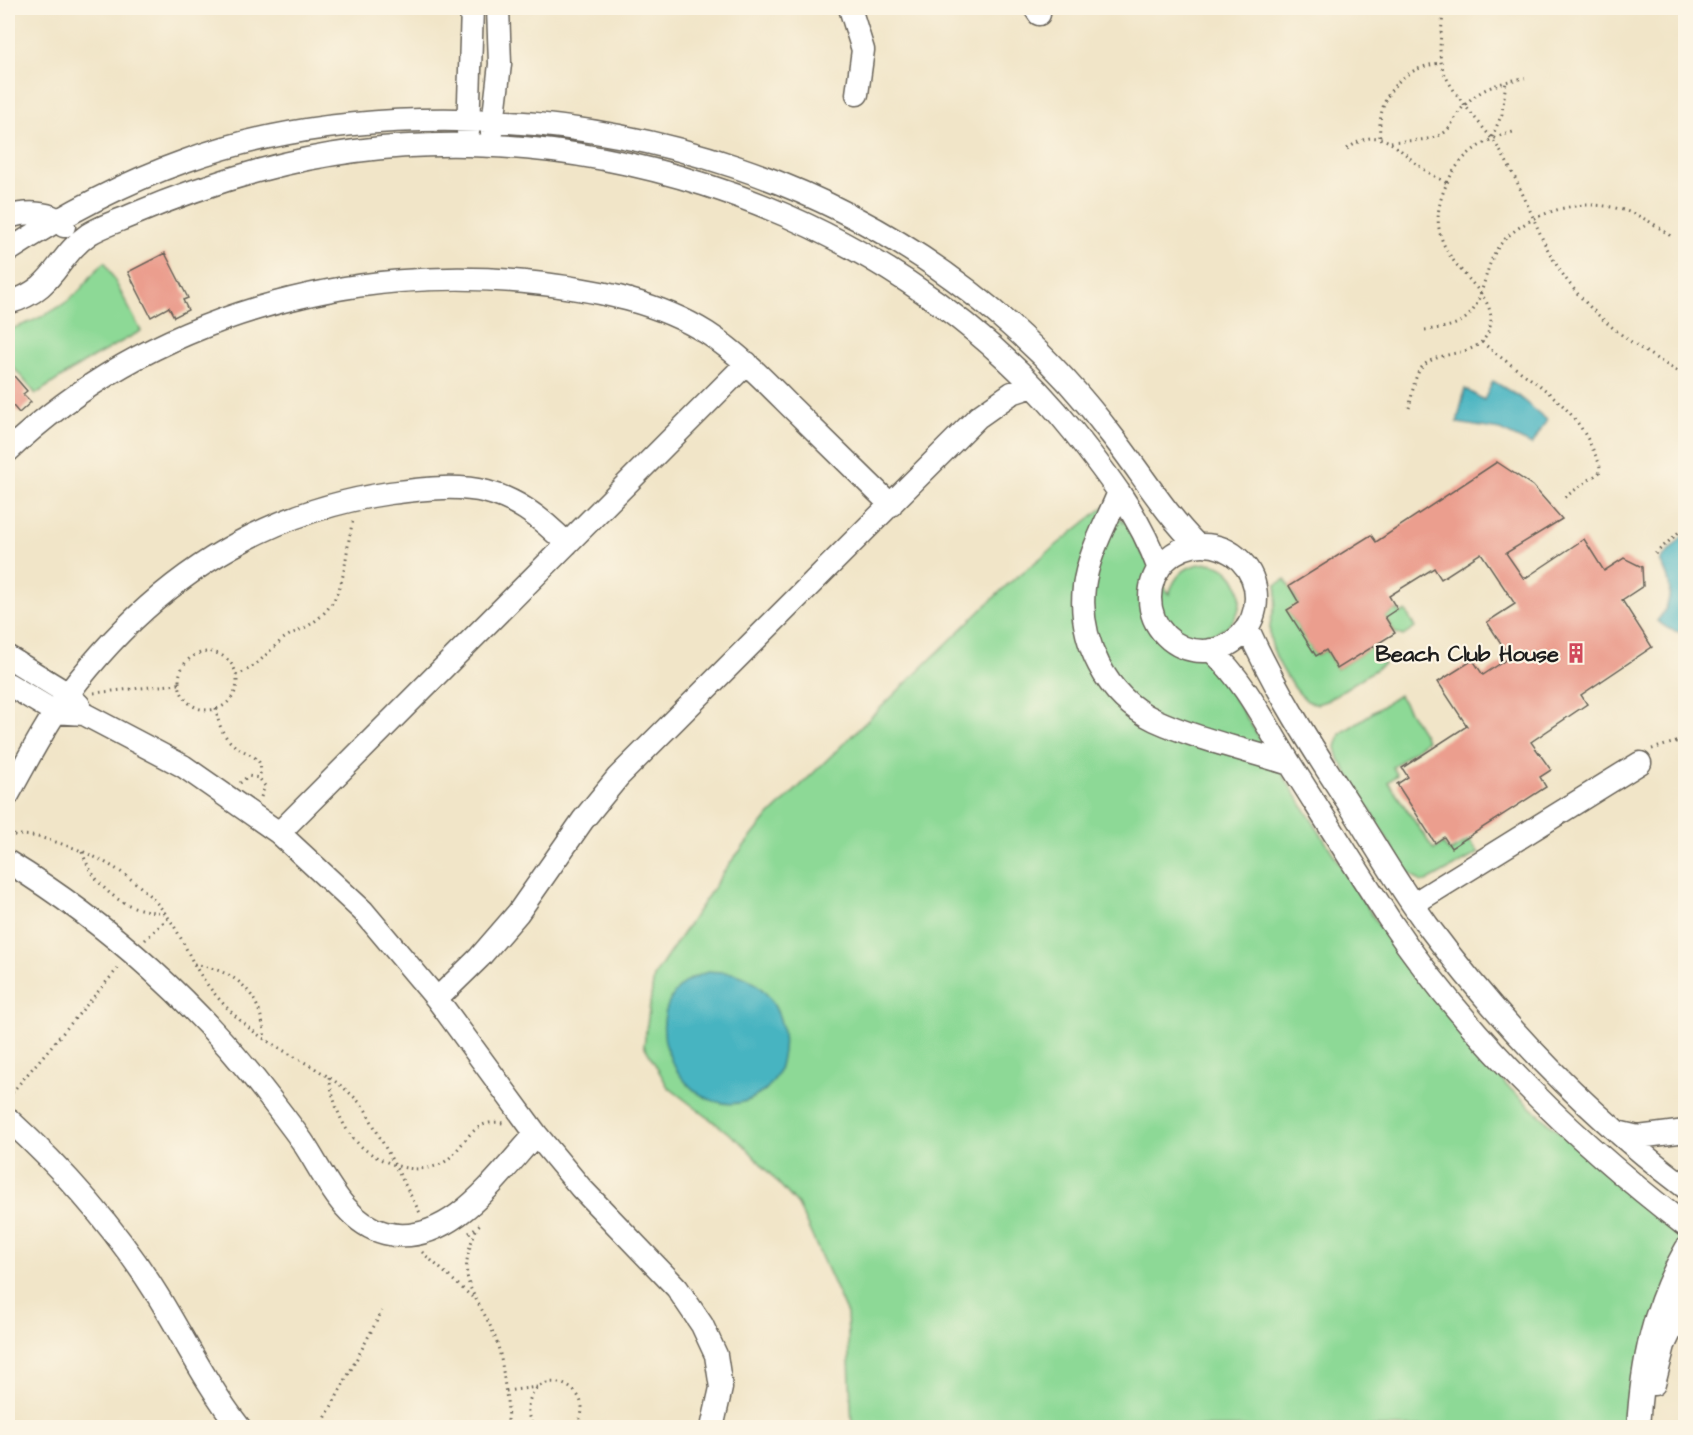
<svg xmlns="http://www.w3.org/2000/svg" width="1693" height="1435" font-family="'Architects Daughter',sans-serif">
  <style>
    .green { fill: #8dd996; stroke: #547a59; stroke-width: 1.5 }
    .water { fill: #46b4c1; stroke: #31686e; stroke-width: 1.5 }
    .building { fill: #eb9e8e }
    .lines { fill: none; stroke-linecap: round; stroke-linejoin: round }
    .minor-casing { stroke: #676258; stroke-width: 25 }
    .path { stroke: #676258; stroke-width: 3; stroke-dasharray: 1.5 4.5; stroke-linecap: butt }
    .minor { stroke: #fff; stroke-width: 22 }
    .labels { text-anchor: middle; stroke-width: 4.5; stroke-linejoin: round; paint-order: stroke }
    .poi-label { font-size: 22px; font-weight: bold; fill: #1c1c1c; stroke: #fcf5e5; text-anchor: end }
  </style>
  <rect width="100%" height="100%" fill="#fcf5e5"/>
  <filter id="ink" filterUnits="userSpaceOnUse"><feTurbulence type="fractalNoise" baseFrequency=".0167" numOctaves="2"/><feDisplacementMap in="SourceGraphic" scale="12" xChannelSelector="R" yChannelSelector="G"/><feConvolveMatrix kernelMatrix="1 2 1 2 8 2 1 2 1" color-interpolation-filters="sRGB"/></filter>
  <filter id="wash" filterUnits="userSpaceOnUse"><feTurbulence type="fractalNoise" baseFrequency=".008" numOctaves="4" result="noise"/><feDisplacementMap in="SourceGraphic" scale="24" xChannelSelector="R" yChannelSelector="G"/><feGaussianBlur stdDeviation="1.35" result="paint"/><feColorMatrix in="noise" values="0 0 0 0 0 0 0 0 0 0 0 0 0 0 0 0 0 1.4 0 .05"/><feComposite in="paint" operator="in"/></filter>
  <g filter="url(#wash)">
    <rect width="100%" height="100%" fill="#f1e5c8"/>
    <path class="green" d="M105,262l36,69 -58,32 -47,31 -28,-33v-31c22,-7 48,-19 66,-34 12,-10 18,-25 31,-34z
      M1110,502l13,21 3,-8 14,35 29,44c5,-15 13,-27 31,-30 49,-9 60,75 -6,71l184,289 128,161 179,158 -51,184h-782l-5,-113 -49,-109 -54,-60 -76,-58 -24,-42 10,-69 76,-113 36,-44 241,-234z
      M1285,579l14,24 -11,8 28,45 10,-6 11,19 38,-24 9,19 -58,37 -9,3 -10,-3c-17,-15 -40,-51 -37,-75 2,-17 9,-22 6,-41z
      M1397,609l4,5 5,-3 9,17 -12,8 -8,-3 -10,-16z
      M1399,695l28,45 -34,27 4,8 -9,7 46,68 9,-6 7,8 19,-12 10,13 -53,29h-5l-16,-13 -66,-110 -3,-12 4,-13z"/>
    <path class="water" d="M1493,381l25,15 29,24 -15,25 -32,-15 -43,-7 8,-34 19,11z
      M1683,536l3,2 -1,96 -16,-5 -12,-8c17,-19 16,-39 3,-60z
      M709,971c8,1 19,1 27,3 38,12 54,53 45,88 -3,14 -11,26 -23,33 -59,39 -130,-63 -74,-112 6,-5 17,-8 25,-12z"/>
    <g id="blocks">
      <path class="building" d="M165,253l23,45 -5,2 5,10 -14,7 -5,-10 -18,10 -23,-45z
        M8,369l19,22 -4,3 8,8 -12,11 -11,-13z
        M1497,462l36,24 29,33 -56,34 18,26 60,-40 20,32 20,-13 18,9 1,19 -21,14 30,47 -71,48 6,9 -56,38 20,28 -11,7 6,10 -95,61 -7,-11 -9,6 -38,-59 11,-7 -6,-9 65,-42 -29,-44 35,-22 10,15 27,-18 -23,-35 28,-18 -34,-51 -40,26 -7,-11 -45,28 8,13 -12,8 10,16 -58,36 -11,-19 -10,6 -29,-46 12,-7 -10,-17 82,-51 5,7z"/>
    </g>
  </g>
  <g filter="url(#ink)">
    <use href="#blocks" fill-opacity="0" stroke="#676258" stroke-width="1.5"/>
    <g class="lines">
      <g class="minor-casing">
        <path id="minor" d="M850,8l13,42 -6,44
          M1035,8l4,6
          M468,132l4,-124
          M492,133l8,-69 -2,-56
          M8,217c16,-5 45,-7 56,9
          M8,251c55,-36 115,-68 177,-90 75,-28 156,-39 236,-41 214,-5 428,61 590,206 37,33 72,71 102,111 29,37 51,75 84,108
          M8,303c48,-14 47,-45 81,-69 13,-8 29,-13 43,-19 42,-18 85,-33 129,-45 286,-78 626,30 812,261 34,43 67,85 86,138
          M8,451c141,-134 345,-191 536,-167 56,7 114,18 163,49 31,20 57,47 83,73 34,33 67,66 101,99
          M1119,492c-12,30 -31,62 -35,95 -6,53 22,110 71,133 42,19 91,30 135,44
          M1150 598a53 53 0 1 1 106 0a53 53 0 1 1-106 0Z
          M1247,627c28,63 65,120 102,177 26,41 50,83 79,122 73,98 160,188 258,262
          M1211,650c34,31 54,73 78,112 33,52 66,105 100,157 79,118 184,220 297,307
          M8,657l60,37 11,11
          M8,684l47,28 29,2 99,52 96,67 84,78 74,88 99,135 45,54 96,100 25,37 14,30 5,33 -9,40
          M8,795c19,-34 37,-70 60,-101 82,-109 187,-181 322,-201 81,-11 118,-9 177,51
          M279,833l468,-470
          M8,862c101,62 192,144 264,239 10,13 20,26 30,40 22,32 41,82 83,92 64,16 113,-58 151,-99
          M1413,904l227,-141
          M437,999l42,-41 39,-45 65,-93 35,-43 360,-360 34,-24 21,-7
          M8,1119c57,52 109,111 150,177 27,44 50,91 82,132
          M1617,1132l21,5 48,-6
          M1654,1384l10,-39 22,-46
          M1638,1428c4,-65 15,-122 48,-179"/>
      </g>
      <path class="path" d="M1443,8c0,18 -5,36 -2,54 5,28 42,62 58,87 18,29 30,60 44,91 30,64 82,102 143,136
        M1380,137c-3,-41 20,-69 61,-74
        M1492,137l10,-23 4,-33
        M1391,142c15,-2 37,0 51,-8 9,-5 11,-14 17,-22 16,-22 40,-30 66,-34
        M1347,149c29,-21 41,-10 65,11 10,9 22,16 35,23
        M1425,330c17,-2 34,-3 46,-17 12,-14 14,-45 26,-64 10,-15 27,-26 43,-33 48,-21 93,-11 133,22
        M1482,342c43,38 87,52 112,110 3,7 8,14 5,21l-37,26
        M1409,408c3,-11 4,-25 9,-35 15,-28 59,-10 71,-43 17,-48 -83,-67 -40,-151 14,-27 35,-39 64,-47
        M1655,554l24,-22h7
        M179 681a29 29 0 1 1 58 0a29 29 0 1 1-58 0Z
        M236,675c21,-7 31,-23 47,-36 10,-7 22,-10 32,-18 34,-25 28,-64 38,-100
        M94,693l85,-9
        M216,708c2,15 6,28 19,38 14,10 31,10 24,32
        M1652,749l34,-10
        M240,783l8,-7 11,2 6,8 -4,11
        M8,836c23,-4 44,5 66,12 36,14 67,34 91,65 12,15 20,34 29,51 13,23 30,42 49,59 38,33 90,46 122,86l55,104
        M82,852c15,39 42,59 84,61
        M145,940l23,-22
        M194,964c46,8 67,30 71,76
        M329,1077c7,41 21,72 63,87 16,6 32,7 49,0 22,-11 28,-47 62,-41
        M8,1097l112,-131
        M476,1230c-23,55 1,61 19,107 6,16 8,33 10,50 2,14 5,27 0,41
        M469,1233l14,-11
        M422,1252l50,45
        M506,1391l31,-4
        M320,1428l62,-117
        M535,1428c-6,-8 -9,-17 -6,-26 12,-42 75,-9 45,26"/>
      <use href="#minor" class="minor"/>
    </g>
  </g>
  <defs>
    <g id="building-bare" transform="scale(1.62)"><path d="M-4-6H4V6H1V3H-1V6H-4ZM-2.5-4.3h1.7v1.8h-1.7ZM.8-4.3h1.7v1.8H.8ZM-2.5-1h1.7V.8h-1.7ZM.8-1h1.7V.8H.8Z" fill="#d1495b" stroke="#fcf5e5" stroke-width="2.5" paint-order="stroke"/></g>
  </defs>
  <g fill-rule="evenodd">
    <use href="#building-bare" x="1576" y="653"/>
  </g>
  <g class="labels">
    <g class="poi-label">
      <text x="1559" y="661">Beach Club House</text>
    </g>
  </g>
  <rect width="1693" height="1435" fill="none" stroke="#fcf5e5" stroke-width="30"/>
</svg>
